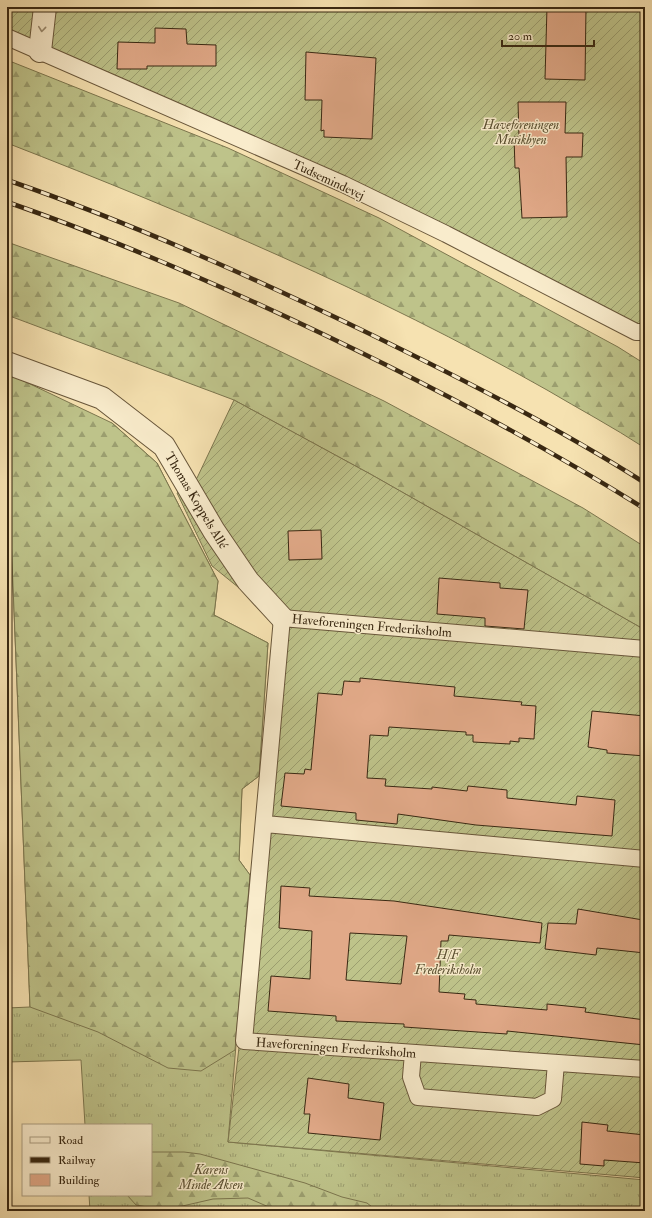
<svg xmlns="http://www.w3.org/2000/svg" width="652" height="1218" font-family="'IM FELL Double Pica',serif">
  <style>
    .grass { fill: url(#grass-tufts); stroke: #7c764e }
    .forest { fill: url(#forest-firs); stroke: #7c764e }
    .garden { fill: url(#garden-furrows); stroke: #7c764e }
    .water { fill: #9dbdaf; stroke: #758170 }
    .building { fill: #e1a988; stroke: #392812; fill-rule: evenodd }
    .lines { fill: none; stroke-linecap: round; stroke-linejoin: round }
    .service-casing { stroke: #68563a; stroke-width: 18 }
    .minor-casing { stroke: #68563a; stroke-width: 24 }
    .service { stroke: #f9eccc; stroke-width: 16 }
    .minor { stroke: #f9eccc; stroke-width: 22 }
    .rail-casing { stroke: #392812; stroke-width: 4.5 }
    .rail { stroke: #f9eccc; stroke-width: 3; stroke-dasharray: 9; stroke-linecap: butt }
    .oneway { stroke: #998a6f }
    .labels { text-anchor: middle; stroke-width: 3; stroke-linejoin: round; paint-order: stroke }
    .park-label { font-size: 13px; font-style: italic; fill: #5a4f30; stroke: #f9eccc }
    .street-label { font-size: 13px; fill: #392812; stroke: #f9eccc }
  </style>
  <defs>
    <pattern id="grass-tufts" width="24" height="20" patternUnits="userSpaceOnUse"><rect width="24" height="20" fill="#bec38a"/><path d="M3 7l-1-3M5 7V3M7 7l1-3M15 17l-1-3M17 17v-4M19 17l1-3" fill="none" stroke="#9b9e6f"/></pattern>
    <pattern id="forest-firs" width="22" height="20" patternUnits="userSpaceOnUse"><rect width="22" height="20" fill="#bec38a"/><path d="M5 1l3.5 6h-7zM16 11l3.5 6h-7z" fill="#9b9e6f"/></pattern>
    <pattern id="garden-furrows" width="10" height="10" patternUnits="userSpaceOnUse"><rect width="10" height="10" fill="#bec38a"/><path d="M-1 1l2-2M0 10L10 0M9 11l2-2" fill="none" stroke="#9b9e6f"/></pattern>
  </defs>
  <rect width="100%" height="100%" fill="#f6e2b1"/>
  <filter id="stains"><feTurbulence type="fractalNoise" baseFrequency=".005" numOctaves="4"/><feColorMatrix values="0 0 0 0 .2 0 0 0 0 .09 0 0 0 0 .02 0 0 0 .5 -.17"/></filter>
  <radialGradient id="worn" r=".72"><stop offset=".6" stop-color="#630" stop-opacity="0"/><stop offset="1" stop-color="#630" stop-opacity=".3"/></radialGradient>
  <path class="grass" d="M112,423l45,40 61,118 -4,34 54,28 -9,133 -17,13 -3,71 11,15 -22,267 417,38v31h-555l-1,-16h62v-70h-66l-4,-65 -74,2v-54l23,-1 -23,-570z"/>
  <path class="forest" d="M7,60l221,88 151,70 239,129 27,17v84c-32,-21 -66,-39 -98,-58 -173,-98 -355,-175 -540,-247z
    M7,242l172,61 205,98 199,107 62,39v83l-273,-155 -138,-75 -227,-85z
    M7,373l105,50 45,40 61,118 -4,34 54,28 -9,133 -17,13 -3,71 11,15 -15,175 -34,21 -33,-3 -70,-36 -68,-25 -23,-570z
    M151,1152h33l16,2 105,29 37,14 25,6 10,8h-99l-30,-13 -35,1 -48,11 -29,-5 -9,-10h24z"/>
  <path class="garden" d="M7,7h638v323l-16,-10 -622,-292z
    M234,400l138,75 273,155v548l-417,-36 37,-318 10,-207 -63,-51 -35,-73 20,-15z"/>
  <path class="water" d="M256,1208l5,3h-57l11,-2z"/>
  <path class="building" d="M547,7h39l-1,73 -40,-1z
    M155,28l31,1 1,15 29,1v21h-69v3h-30l1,-27 37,1z
    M306,52l70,6 -4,81 -48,-2v-7l-3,1 1,-31h-17z
    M518,102h48l-1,31h18l-1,24h-16l1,60 -45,1 -3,-50h-4l-1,-31h5z
    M321,530l1,29 -33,1 -1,-29z
    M439,578l61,5v5l28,2 -4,39 -39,-3v-8l-48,-4z
    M360,678l95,9 -1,9 68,6 -1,3 15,1 -2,33 -15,-1v4l-9,-1v3l-37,-2v-7h-7v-3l-77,-5 -1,9 -18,-1 -3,43 19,1 -1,7 47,3v-2l35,4 1,-5 39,4v8l69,7 1,-9 38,4 -3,36 -136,-11 -78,-11 -1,10 -41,-4v-7l-75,-7 4,-33 19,1 1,-5 6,1 7,-77 24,2 2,-14 16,1z
    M592,711l53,5v40l-38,-3v-3l-19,-3z
    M281,886l29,2 -1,8 85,5 148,22 -2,20 -91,-8 -1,6h-7l-2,51 26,2 -1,5 12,1v4l71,6v-6l39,4 -1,4 60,8v25l-138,-14v3l-103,-7v-3l-68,-3v-5l-68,-5 3,-35 39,3 2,-48 -33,-3zM350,933l57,3 -6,48 -55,-4z
    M578,909l65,11 -1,9h3v24l-48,-5 -1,7 -51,-6 3,-26 28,1z
    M308,1078l41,6 -1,14 36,5 -4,37 -72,-7 2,-19h-6z
    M582,1122l26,3 -1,6 38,4v28l-41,-3v6l-24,-2z"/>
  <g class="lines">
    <g class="service-casing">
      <path id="service" d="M7,37l336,147 103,50 190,98h9
        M645,649l-363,-31 -38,423 401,28
        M265,824l380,35
        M413,1053l-2,24 7,20 119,10 16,-8 3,-36"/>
    </g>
    <g class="minor-casing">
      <path id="minor" d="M40,51l5,-44
        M7,363l95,35 62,48 50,85 34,50 34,37"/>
    </g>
    <use href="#service" class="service"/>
    <use href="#minor" class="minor"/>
    <g class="rail-casing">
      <path id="rail" d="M7,180c125,43 245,97 363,154 94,46 187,93 275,149
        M7,202c81,28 160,61 238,96 137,62 272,131 400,211"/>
    </g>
    <use href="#rail" class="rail"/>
  </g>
  <defs><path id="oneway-chevron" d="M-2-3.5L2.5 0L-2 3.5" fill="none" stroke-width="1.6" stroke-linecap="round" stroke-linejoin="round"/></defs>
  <use class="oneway" href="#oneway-chevron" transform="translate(42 29) rotate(96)"/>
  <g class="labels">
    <g class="park-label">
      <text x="521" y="129">Haveforeningen<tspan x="521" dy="15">Musikbyen</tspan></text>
      <text x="448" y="959">H/F<tspan x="448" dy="15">Frederiksholm</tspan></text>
      <text x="211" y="1174">Karens<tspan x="211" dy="15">Minde Aksen</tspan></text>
    </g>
    <g class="street-label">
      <text transform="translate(329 179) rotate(25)" y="5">Tudsemindevej</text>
      <text transform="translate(197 500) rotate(59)" y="5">Thomas Koppels Allé</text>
      <text transform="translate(372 625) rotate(5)" y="5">Haveforeningen Frederiksholm</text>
      <text transform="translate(336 1047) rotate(4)" y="5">Haveforeningen Frederiksholm</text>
    </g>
  </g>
  <rect width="652" height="1218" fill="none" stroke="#f6e2b1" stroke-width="24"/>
  <rect x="8" y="8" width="636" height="1202" fill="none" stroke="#392812" stroke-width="2"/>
  <rect x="12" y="12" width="628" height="1194" fill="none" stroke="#392812"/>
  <rect x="22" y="1124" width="130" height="72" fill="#f9eccc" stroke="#ac9e82"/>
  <rect x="30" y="1137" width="20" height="6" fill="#f9eccc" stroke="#ac9e82"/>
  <text x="58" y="1144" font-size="12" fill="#392812">Road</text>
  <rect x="30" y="1157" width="20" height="6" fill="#392812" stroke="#ac9e82"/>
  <text x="58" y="1164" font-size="12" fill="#392812">Railway</text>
  <rect x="30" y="1174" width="20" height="12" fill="#e1a988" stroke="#ac9e82"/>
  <text x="58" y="1184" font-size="12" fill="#392812">Building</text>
  <path d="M502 40v6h92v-6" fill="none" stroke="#392812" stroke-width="2"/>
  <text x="508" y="40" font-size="12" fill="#392812" stroke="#f9eccc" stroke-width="3" paint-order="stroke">20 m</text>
  <rect width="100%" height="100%" filter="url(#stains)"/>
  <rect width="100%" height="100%" fill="url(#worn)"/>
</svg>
